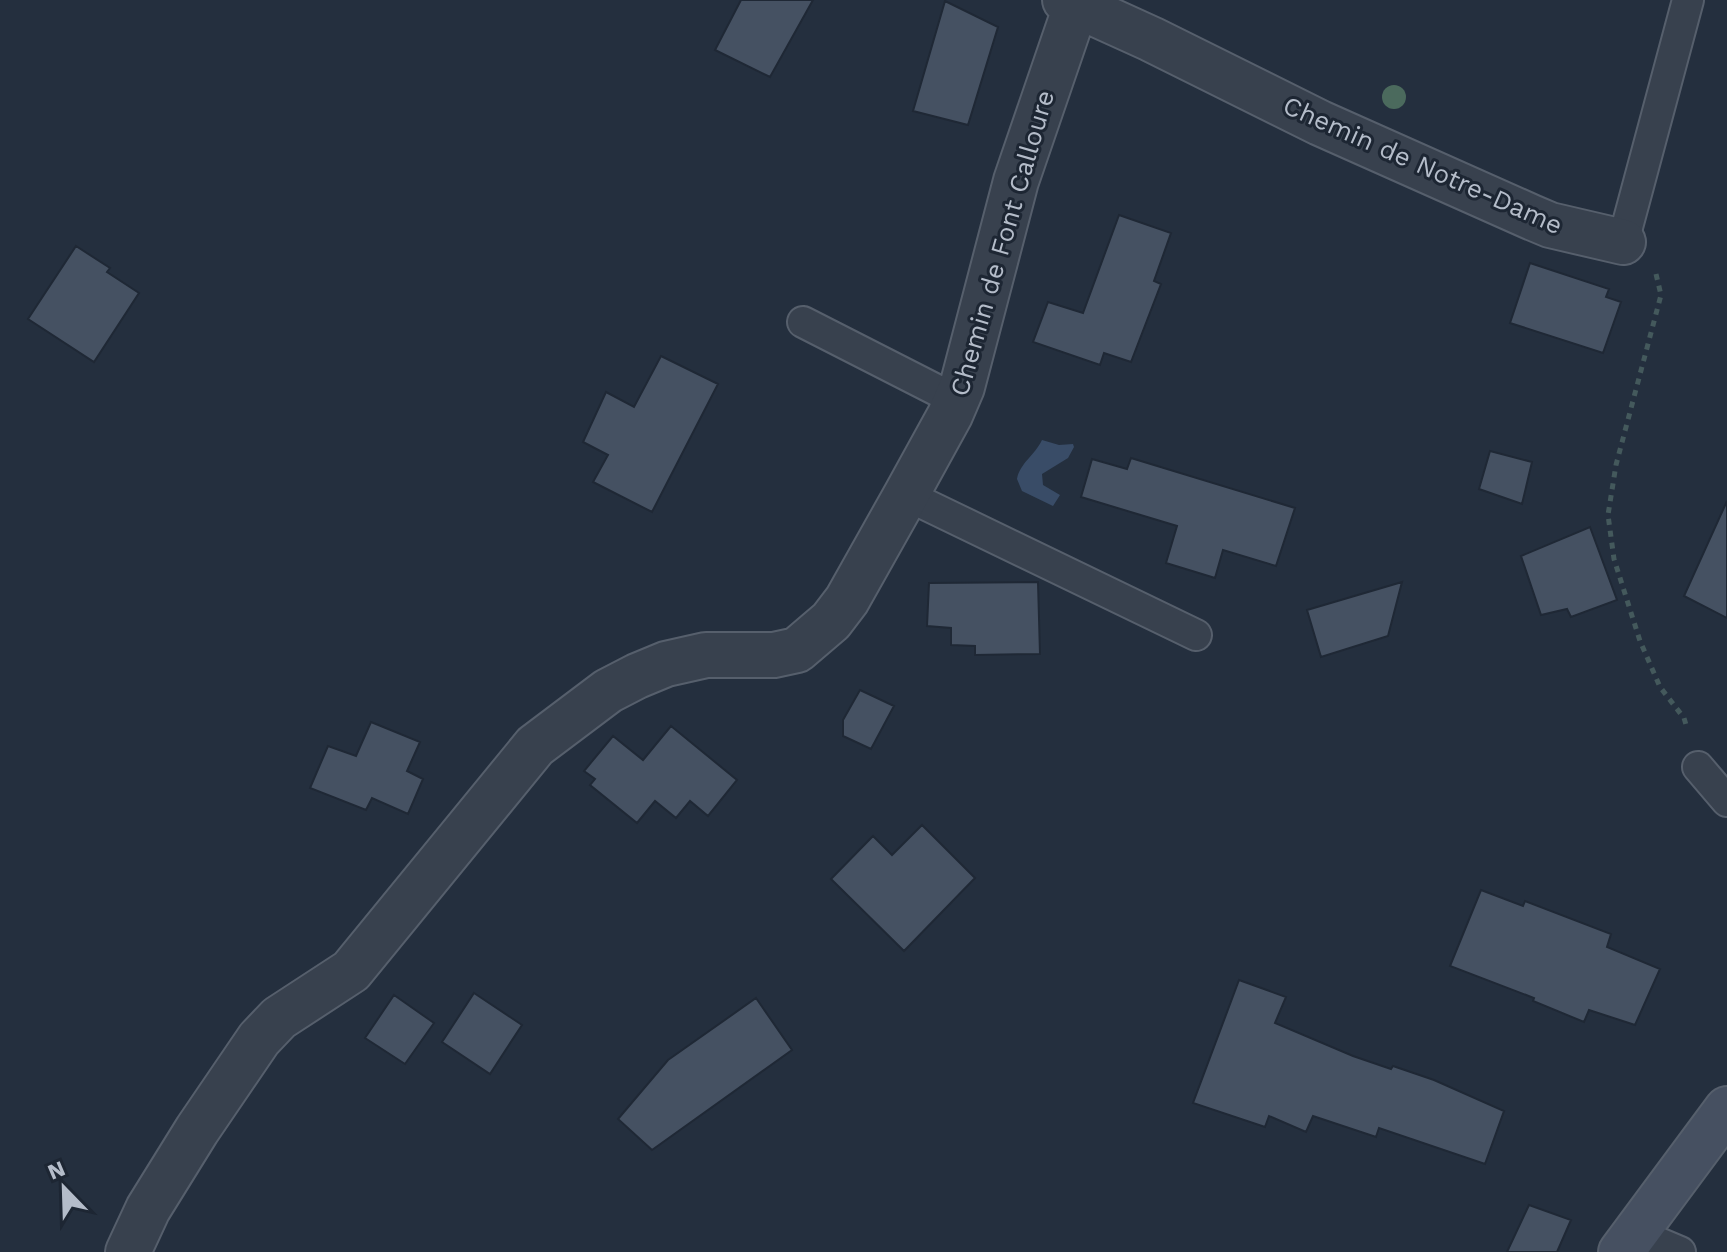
<svg xmlns="http://www.w3.org/2000/svg" width="1727" height="1252" font-family="'Work Sans',sans-serif">
  <style>
    .water { fill: #394c67 }
    .building { fill: #455162; stroke: #1f2835; stroke-width: 2 }
    .lines { fill: none; stroke-linecap: round; stroke-linejoin: round }
    .service-casing { stroke: #565f6c; stroke-width: 34 }
    .minor-casing { stroke: #565f6c; stroke-width: 48 }
    .secondary-casing { stroke: #565f6c; stroke-width: 48 }
    .path { stroke: #44595c; stroke-width: 5; stroke-dasharray: 6 6; stroke-linecap: butt }
    .service { stroke: #38414e; stroke-width: 30 }
    .minor { stroke: #38414e; stroke-width: 44 }
    .secondary { stroke: #465061; stroke-width: 44 }
    .tree { fill: #4b6a5d }
    .labels { text-anchor: middle; stroke-width: 6; stroke-linejoin: round; paint-order: stroke }
    .street-label { font-size: 26px; fill: #b4bcc9; stroke: #1d2633 }
  </style>
  <rect width="100%" height="100%" fill="#242f3e"/>
  <path class="water" d="M1042,440l17,5 14,-1 1,3 -6,11 -26,16 1,11 17,10 -7,11 -31,-15 -5,-12c3,-16 18,-24 25,-39z"/>
  <path class="building" d="M741,0h72l-43,77 -55,-27z
    M945,1l53,26 -30,98 -55,-14z
    M1119,215l52,18 -17,48 7,3 -30,78 -27,-9 -4,12 -67,-23 15,-40 35,11z
    M76,246l34,22 -3,4 32,21 -45,69 -66,-43z
    M1530,263l79,26 -3,8 15,5 -18,51 -93,-30z
    M661,356l57,28 -66,128 -59,-30 15,-27 -25,-13 23,-50 28,15z
    M1490,451l42,11 -10,42 -43,-15z
    M1131,458l164,50 -19,58 -53,-16 -8,28 -49,-15 11,-37 -96,-29 11,-38 35,10z
    M1727,501v117l-43,-22z
    M1590,527l27,73 -46,17 -4,-8 -26,6 -20,-59z
    M1038,582l2,72 -65,1v-9l-24,-1v-17l-24,-2 2,-43z
    M1402,582l-14,54 -67,21 -14,-47z
    M860,690l34,16 -23,43 -28,-13v-16z
    M371,722l49,20 -13,29 16,8 -15,35 -36,-16 -6,12 -56,-22 18,-42 28,10z
    M671,726l66,54 -29,36 -18,-15 -14,17 -21,-17 -18,22 -47,-38 5,-6 -11,-8 29,-35 30,24z
    M922,825l53,53 -71,73 -73,-72 42,-43 19,19z
    M1481,890l42,16 2,-5 86,33 -4,13 53,22 -25,56 -46,-15 -5,12 -51,-21 1,-3 -84,-32z
    M1239,980l47,17 -11,26 78,33 38,13 2,-3 41,14 70,31 -19,53 -106,-36 -3,9 -63,-21 -7,16 -37,-16 -4,11 -72,-24z
    M474,993l48,32 -32,49 -48,-32z
    M394,995l40,28 -29,41 -40,-26z
    M756,998l36,52 -140,100 -34,-31 50,-59z
    M1529,1205l42,15 -14,32h-50z"/>
  <g class="lines">
    <g class="service-casing">
      <path id="service" d="M1623,242l65,-242
        M803,322l153,78
        M906,495l290,140
        M1698,767l29,34
        M1635,1233l45,19"/>
    </g>
    <g class="minor-casing">
      <path id="minor" d="M1065,0l86,39 169,84 211,94 19,8 73,17
        M128,1252l20,-43 49,-79 62,-91 20,-21 72,-47 184,-225 73,-55 29,-15 29,-12 40,-9h68l23,-5 34,-29 16,-21 59,-105 44,-80 12,-28 54,-206 62,-181"/>
    </g>
    <g class="secondary-casing">
      <path id="secondary" d="M1621,1252l106,-143"/>
    </g>
    <path class="path" d="M1656,274l5,21 -45,170 -8,50 6,44 26,82 20,46 24,31 3,10"/>
    <use href="#service" class="service"/>
    <use href="#minor" class="minor"/>
    <use href="#secondary" class="secondary"/>
  </g>
  <circle class="tree" cx="1394" cy="97" r="12"/>
  <g class="labels">
    <g class="street-label">
      <text transform="translate(1423 165) rotate(24)" y="9">Chemin de Notre-Dame</text>
      <text transform="translate(1002 243) rotate(-74)" y="9">Chemin de Font Calloure</text>
    </g>
  </g>
  <g transform="translate(64 1188) rotate(337)" stroke="#1d2633" stroke-width="6" paint-order="stroke">
  <path d="M0-6L14 30L0 20L-14 30Z" fill="#b4bcc9"/>
  <text y="-12" font-size="22" font-weight="bold" text-anchor="middle" fill="#b4bcc9">N</text>
  </g>
</svg>
